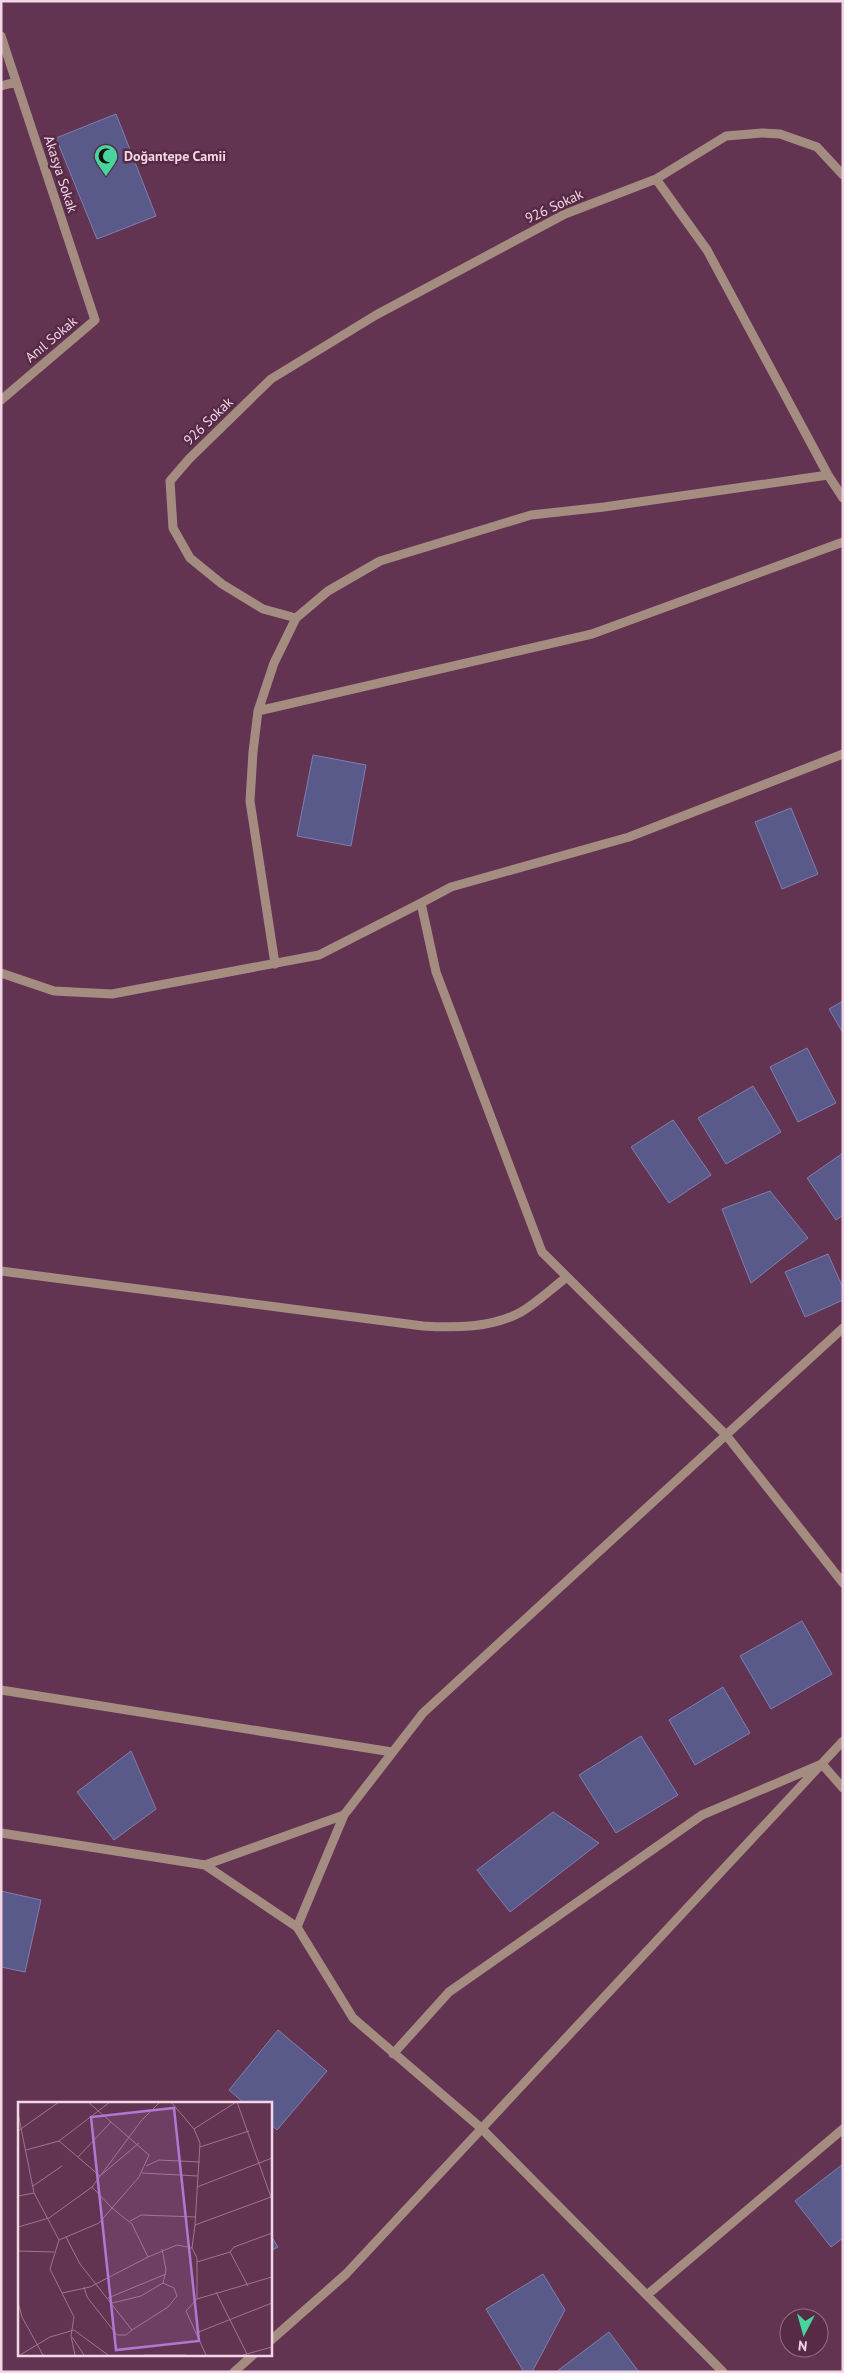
<svg xmlns="http://www.w3.org/2000/svg" width="844" height="2373" font-family="'PT Sans',sans-serif">
  <style>
    .building { fill: #59598a; stroke: #7e7fb2 }
    .lines { fill: none; stroke-linecap: round; stroke-linejoin: round }
    .minor { stroke: #a58c81; stroke-width: 9 }
    .labels { text-anchor: middle; stroke-width: 5; stroke-linejoin: round; paint-order: stroke }
    .poi-label { font-size: 14px; font-weight: bold; fill: #f3d6e6; stroke: #572a46; text-anchor: start }
    .street-label { font-size: 14px; fill: #f3d6e6; stroke: #572a46 }
    .inset-road { fill: none; stroke: #9d758d; stroke-width: 1 }
    .view { fill: #b178d1; fill-opacity: 0.15; stroke: #b178d1; stroke-width: 2.5 }
    .inset-edge { fill: none; stroke: #f3d6e6; stroke-width: 2.5 }
  </style>
  <rect width="100%" height="100%" fill="#633451"/>
  <path class="building" d="M116,114l40,102 -59,23 -41,-101z
    M313,755l53,10 -15,81 -54,-10z
    M791,808l27,66 -36,15 -27,-67z
    M843,1001v32l-14,-24z
    M807,1048l29,55 -38,19 -28,-55z
    M753,1086l28,46 -55,32 -28,-46z
    M673,1120l38,55 -42,28 -38,-56z
    M843,1153v62l-7,5 -29,-42z
    M770,1191l38,47 -57,45 -29,-74z
    M828,1254l15,34v12l-38,17 -20,-45z
    M802,1621l30,53 -61,35 -31,-53z
    M723,1687l27,46 -55,32 -26,-45z
    M641,1736l37,59 -62,38 -37,-58z
    M131,1751l25,58 -42,31 -37,-48z
    M553,1812l46,31 -89,69 -33,-42z
    M1,1891l40,9 -16,72 -24,-5z
    M278,2030l49,41 -50,59 -7,-6v-21h-26l-15,-13z
    M843,2164v74l-12,9 -36,-46z
    M270,2234l8,13 -8,4z
    M543,2274l22,36 -33,62h-8l-38,-63z
    M609,2332l30,40h-83z"/>
  <g class="lines">
    <path class="minor" d="M1,36l94,284 -94,80
      M1,86l15,-4
      M656,179l70,-43 36,-3 18,1 37,13 26,28
      M296,618l-33,-9 -41,-25 -32,-26 -17,-30 -3,-47 19,-22 82,-80 105,-64 189,-101 91,-35 51,71 121,225 15,23
      M258,711l334,-77 251,-92
      M843,754l-214,83 -178,50 -30,16 15,69 106,280 184,183 117,-107
      M275,964l-25,-163 3,-49 5,-41 16,-48 22,-45 32,-27 52,-30 151,-46 73,-8 224,-32
      M1,973l53,18 58,3 207,-39 102,-52
      M1,1271l422,55c32,2 69,2 98,-14 16,-9 31,-24 46,-35
      M1,1690l391,62
      M1,1833l204,32 139,-50
      M205,1865l92,62
      M393,2054l56,-62 253,-177 120,-51 21,24
      M647,2295l196,-166
      M270,2341l76,-67 497,-533
      M234,2372l20,-18
      M723,2372l-242,-244 -128,-110 -56,-91 47,-112 79,-102 303,-278 117,148"/>
  </g>
  <defs>
    <g id="mosque-pin" transform="scale(1.25)"><path d="M0 17L-7.5 6A9.5 9.5 0 1 1 7.5 6Z" fill="#48d49d" stroke="#572a46"/><path d="M3.5-4.9A6 6 0 1 0 3.5 4.9A5 5 0 1 1 3.5-4.9Z" fill="#111"/></g>
  </defs>
  <g fill-rule="evenodd">
    <use href="#mosque-pin" x="106" y="156"/>
  </g>
  <g class="labels">
    <g class="poi-label">
      <text x="124" y="161">Doğantepe Camii</text>
    </g>
    <g class="street-label">
      <text transform="translate(61 174) rotate(72)" y="5">Akasya Sokak</text>
      <text transform="translate(554 206) rotate(-25)" y="5">926 Sokak</text>
      <text transform="translate(51 339) rotate(-40)" y="5">Anıl Sokak</text>
      <text transform="translate(208 421) rotate(-44)" y="5">926 Sokak</text>
    </g>
  </g>
  <g transform="translate(18 2102)">
    <rect width="254" height="254" fill="#633451"/>
    <path class="inset-road" d="M70,0l61,53 -10,22 -27,31 -20,-21M153,0l23,27 6,14 -5,82M219,0l35,98M0,11l16,80 25,47 -9,29 24,48 -3,19 4,19M176,27l42,-27M0,29l41,-29M41,39l41,35 39,-33M182,45l49,-16M8,48l33,-9 51,-39M60,55l33,-35M128,64l13,-6 41,2M124,71l56,3M15,84l29,-20M179,85l75,-29M0,94l16,-3M112,119l11,-6 55,2M0,125l31,-9 43,-31 49,-66 19,-19M48,135l14,27 52,66 36,-23 9,-11 -3,-8 -11,-5M41,138l40,-17 13,-15 20,16 16,33 -58,30 -28,6M174,146l3,-23 76,-28M0,149l36,1M130,155l29,-12 15,3 5,10v41M179,160l33,-10M230,184l-18,-34 4,-5 38,-14M66,185l3,10 30,38h9l6,-5M198,190l31,62M90,196l58,-24M0,200l4,15 21,38M94,201l29,-7 22,-13 3,-13 -4,-21M178,231l76,-30M54,235l12,18M2,253l30,-18 24,-7 34,25M126,253h42M188,253l-20,-44 11,-12 75,-22M225,253l29,-8"/>
    <path class="view" d="M156,6l25,233 -83,9 -25,-233z"/>
    <rect width="254" height="254" class="inset-edge"/>
  </g>
  <rect width="844" height="2373" fill="none" stroke="#f3d6e6" stroke-width="5"/>
  <g transform="translate(804 2333) rotate(186)"><circle r="24" fill="#572a46" stroke="#956f86"/>
  <path d="M0-4L9 19L0 12L-9 19Z" fill="#48d49d"/>
  <text y="-8" font-size="14" font-weight="bold" text-anchor="middle" fill="#f3d6e6">N</text>
  </g>
</svg>
